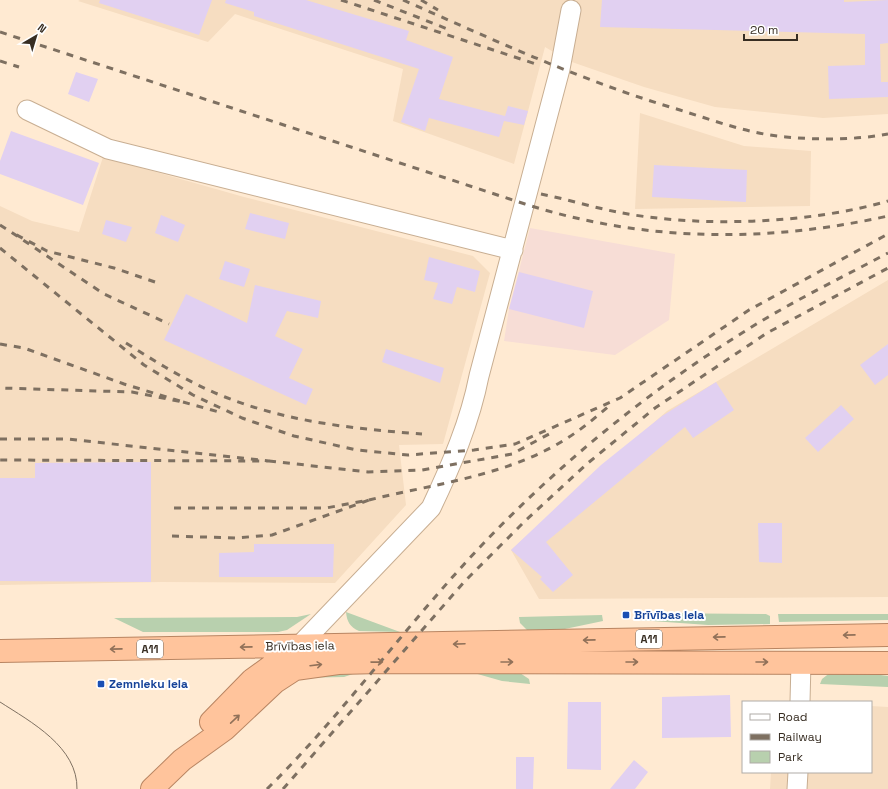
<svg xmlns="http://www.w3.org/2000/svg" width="888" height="789" font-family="'Space Grotesk',sans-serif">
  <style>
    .commercial { fill: #f7ddd6 }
    .built { fill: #f6ddc1 }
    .green { fill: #b8d0ae }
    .building { fill: #e1d0f1 }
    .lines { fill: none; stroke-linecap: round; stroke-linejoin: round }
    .minor-casing { stroke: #c8ae92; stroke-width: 21 }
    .trunk-casing { stroke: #b98562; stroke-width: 24 }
    .minor { stroke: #fff; stroke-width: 19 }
    .trunk { stroke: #ffc49c; stroke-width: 22 }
    .tram { stroke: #7e7061; stroke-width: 1 }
    .rail { stroke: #7e7061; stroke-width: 3; stroke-dasharray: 7 7; stroke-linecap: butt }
    .oneway { stroke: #917159 }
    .transit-dot { fill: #1a4fb4; stroke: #fff; stroke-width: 1.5 }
    .labels { text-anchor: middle; stroke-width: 4; stroke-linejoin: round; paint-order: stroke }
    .shield { fill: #fff; stroke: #736c64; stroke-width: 1 }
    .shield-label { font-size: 11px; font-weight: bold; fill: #372d22 }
    .transit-label { font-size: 12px; font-weight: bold; fill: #164399; stroke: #fff; text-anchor: start }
    .street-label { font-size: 12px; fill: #372d22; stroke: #fff }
  </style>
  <rect width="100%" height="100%" fill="#ffead2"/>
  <path class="commercial" d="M530,228l145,26 -6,66 -54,35 -111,-14 5,-32z"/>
  <path class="built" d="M80,0h808v114l-65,4 -108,-11 -71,-20 -75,-26 -24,-14 -31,117 -121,-43 10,-52 -168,-55 -27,28 -130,-41z
    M640,113l104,33 67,5 -1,55 -175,3z
    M103,157l141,40 229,59 17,17 -47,171 -44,1 7,60 -71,78 -174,-1 -161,3v-379l32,15 47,11z
    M888,280v317l-349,2 -28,-49 156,-139z
    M871,706l17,1v82h-118l1,-17h100z"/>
  <path class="green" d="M346,612l54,20 -41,-1c-9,-4 -12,-9 -13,-19z
    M639,613l127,1 4,2v8l-62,1 -70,-5 -1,-6z
    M311,614l-24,16 -9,2h-135l-29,-14 183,-1z
    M778,614h110v6l-109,2z
    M602,615l1,6 -43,9 -32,1 -8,-8 -1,-6z
    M467,671l53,2 9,6 1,5 -28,-3z
    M831,672h28l29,4v11l-68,-3 2,-5z
    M303,673h53l-12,4 -50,1z"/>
  <path class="building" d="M100,0h112l-13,35 -100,-32z
    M226,0h80l103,31 -3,9 47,17 -14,42 66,17 3,-10 20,5 -4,14 -20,-4 -5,16 -70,-19 -4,13 -24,-9 18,-53 -165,-53v-4l-29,-9z
    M602,0h242v2l44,-2v43l-8,1 1,38h7v15l-59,2 -1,-33 37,-1v-31l-265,-7z
    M76,72l22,7 -9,23 -21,-8z
    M11,131l88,32 -16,42 -83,-31v-13z
    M654,165l93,5 -1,32 -94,-5z
    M250,213l39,10 -4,16 -40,-10z
    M161,215l24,10 -7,17 -23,-9z
    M106,220l26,7 -6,15 -24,-8z
    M429,257l51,14 -5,21 -18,-5 -5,17 -19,-5 5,-16 -14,-3z
    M225,261l25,8 -6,18 -25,-8z
    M519,272l74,19 -9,37 -75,-19z
    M255,285l66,16 -3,17 -31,-7 -12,25 28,13 -14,29 24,11 -7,16 -142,-65 22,-46 61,29z
    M888,344v31l-13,10 -15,-20z
    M386,349l58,19 -4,15 -58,-21z
    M716,382l18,28 -41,28 -8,-11 -139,115 27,33 -20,17 -13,-13 2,-2 -31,-27 90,-85 61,-49z
    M841,405l13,14 -36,33 -13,-14z
    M151,462v120l-151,-1v-103h35v-15z
    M758,523h24v40l-23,-1z
    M254,544h80l-1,33h-114v-24l35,-1z
    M730,695l1,42 -69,1v-41z
    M568,702h33v68l-34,-1z
    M516,757h18l-1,32h-17z
    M634,760l14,12 -13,17h-25z"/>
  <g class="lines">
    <g class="minor-casing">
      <path id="minor" d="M27,110l81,39 405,101
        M299,646l132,-138c20,-42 39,-86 48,-132l81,-307 11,-59
        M800,702l1,-40
        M797,789l1,-17"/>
    </g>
    <g class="trunk-casing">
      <path id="trunk" d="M0,651l888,-16
        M211,722l41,-42 47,-34
        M152,789l30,-29 43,-31 50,-47 20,-13 43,-6 43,-1 507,1"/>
    </g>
    <use href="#minor" class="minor"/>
    <use href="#trunk" class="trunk"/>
    <path class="tram" d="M0,702c31,20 78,45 77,87"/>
    <path class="rail" d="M341,0l198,65
      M374,0l76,30
      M403,0c91,40 181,82 277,110 35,11 70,24 106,27 33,3 69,3 102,-3
      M421,0l17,10
      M0,32l525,172c119,38 241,39 363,12
      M0,61l19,6
      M541,194c25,5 51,13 76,18 81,16 192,12 271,-11
      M0,225l11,7
      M0,248l144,117 49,30 49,23 52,18 63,14 51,5 66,-5 41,-6 105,-46 129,-88 139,-76
      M155,282l-41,-14 -67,-17 -36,-19 93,62 65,30
      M126,343c32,20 63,40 99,54 63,25 130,32 197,37
      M0,344l24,4 100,36 59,18 -51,-10 -132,-4
      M183,402l36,10
      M0,439h67l202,22 -269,-1
      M269,461l99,11 54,-2 90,-16 37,-20
      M369,500c69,-17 146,-25 206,-67 12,-8 23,-18 34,-27
      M172,536l63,2 37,-3 97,-35 -43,8h-154
      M267,789c77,-76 140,-165 214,-243 77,-81 166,-154 261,-213 47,-30 97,-54 146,-80
      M283,789l182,-208 60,-60 63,-58 67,-55 112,-75 121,-65"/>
  </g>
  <defs><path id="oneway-shaft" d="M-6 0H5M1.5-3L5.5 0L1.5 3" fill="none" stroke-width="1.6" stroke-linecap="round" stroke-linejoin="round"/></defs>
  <g class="oneway">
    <use href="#oneway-shaft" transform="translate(849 635) rotate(179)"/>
    <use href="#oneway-shaft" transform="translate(719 637) rotate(179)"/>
    <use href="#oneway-shaft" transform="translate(589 640) rotate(179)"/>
    <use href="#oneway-shaft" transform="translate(459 644) rotate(178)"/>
    <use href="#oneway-shaft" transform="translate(246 647) rotate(179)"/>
    <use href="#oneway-shaft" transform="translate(116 649) rotate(179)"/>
    <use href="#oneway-shaft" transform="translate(377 662) rotate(-1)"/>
    <use href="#oneway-shaft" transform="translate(507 662)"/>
    <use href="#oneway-shaft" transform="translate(632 662)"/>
    <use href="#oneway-shaft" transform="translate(762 662)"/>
    <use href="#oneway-shaft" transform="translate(316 665) rotate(-7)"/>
    <use href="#oneway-shaft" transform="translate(235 719) rotate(-43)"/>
  </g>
  <g class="transit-dot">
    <rect x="622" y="611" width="8" height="8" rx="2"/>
    <rect x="97" y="680" width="8" height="8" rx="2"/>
  </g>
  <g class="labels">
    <g class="shield">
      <rect x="636" y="630" width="26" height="18" rx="3"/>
      <rect x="137" y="640" width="26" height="18" rx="3"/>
    </g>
    <g class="shield-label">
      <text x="649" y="643">A11</text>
      <text x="150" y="653">A11</text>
    </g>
    <g class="transit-label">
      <text x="634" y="619">Brīvības iela</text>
      <text x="109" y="688">Zemnieku iela</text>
    </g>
    <g class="street-label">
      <text transform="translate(300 646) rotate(-1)" y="4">Brīvības iela</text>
    </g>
  </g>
  <rect x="742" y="701" width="130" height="72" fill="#ffffff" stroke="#afaba7"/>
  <rect x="750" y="714" width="20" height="6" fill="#ffffff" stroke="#afaba7"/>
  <text x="778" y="721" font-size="12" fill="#372d22">Road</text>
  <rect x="750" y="734" width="20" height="6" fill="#7e7061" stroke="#afaba7"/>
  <text x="778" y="741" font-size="12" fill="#372d22">Railway</text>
  <rect x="750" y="751" width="20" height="12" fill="#b8d0ae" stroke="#afaba7"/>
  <text x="778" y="761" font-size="12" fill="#372d22">Park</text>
  <g transform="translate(36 36) rotate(38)" stroke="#ffffff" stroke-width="3" paint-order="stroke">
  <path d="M0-3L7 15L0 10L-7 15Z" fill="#372d22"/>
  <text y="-6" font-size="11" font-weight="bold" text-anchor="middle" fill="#372d22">N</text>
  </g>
  <path d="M744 34v6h53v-6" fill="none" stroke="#372d22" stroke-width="2"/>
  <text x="750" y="34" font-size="12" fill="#372d22" stroke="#ffffff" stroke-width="3" paint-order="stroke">20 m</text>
</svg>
